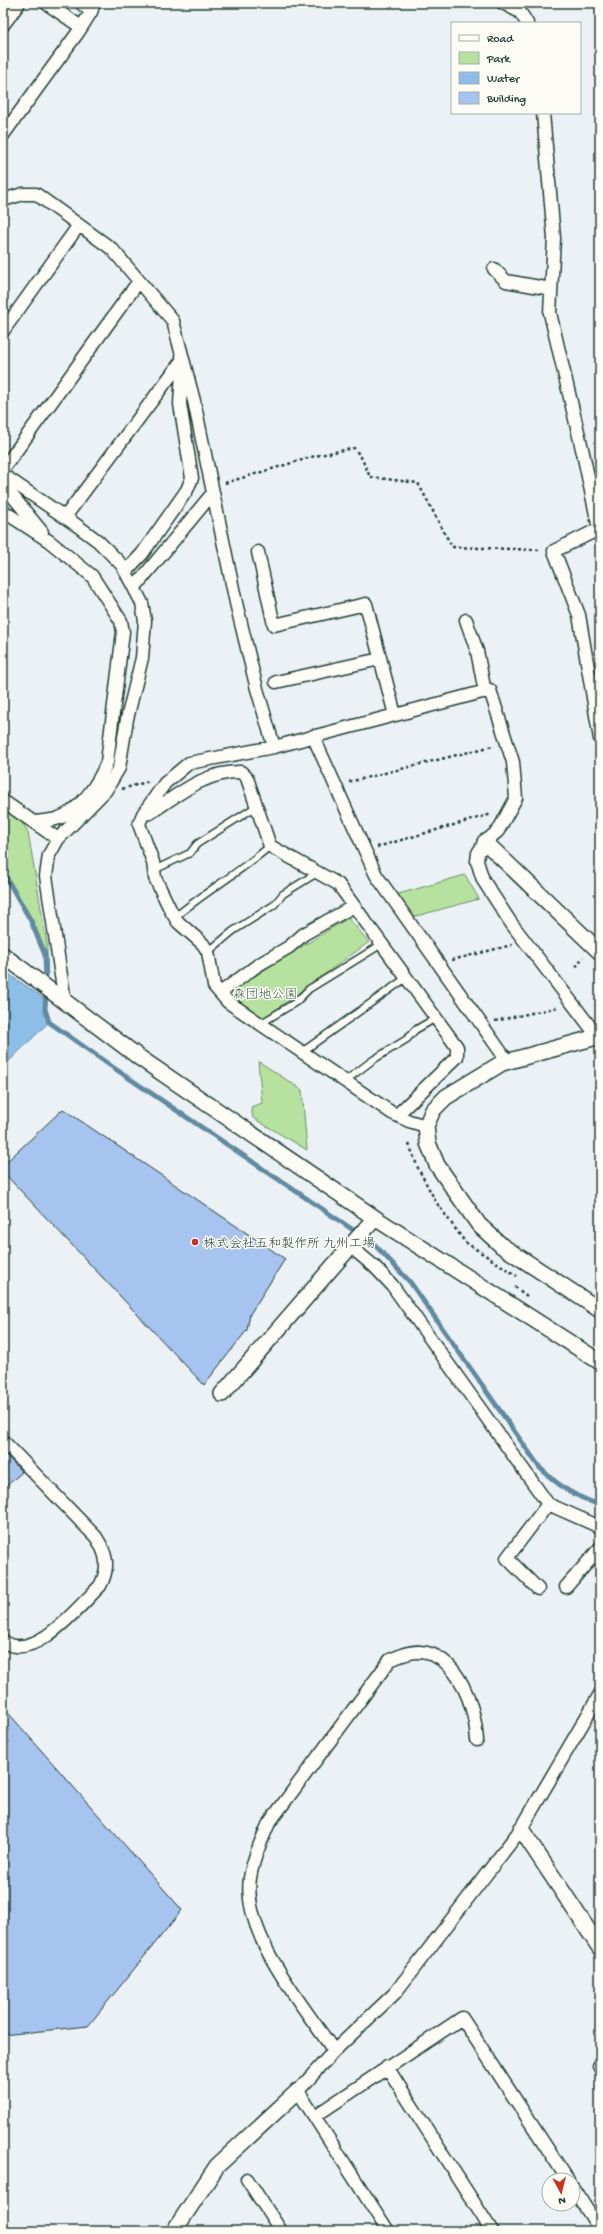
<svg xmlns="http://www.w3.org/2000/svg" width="603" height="2234" font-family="'Gochi Hand','Klee One',sans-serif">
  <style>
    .green { fill: #b6e19e; stroke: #6a8f69 }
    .water { fill: #8cbee8; stroke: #608aa0 }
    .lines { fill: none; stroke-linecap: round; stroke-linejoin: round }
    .stream { stroke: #608aa0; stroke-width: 5 }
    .building { fill: #a7c3ef; stroke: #1f3d34 }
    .service-casing { stroke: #1f3d34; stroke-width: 9 }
    .minor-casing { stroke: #1f3d34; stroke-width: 15 }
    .tertiary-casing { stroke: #1f3d34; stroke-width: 18 }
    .path { stroke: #1f3d34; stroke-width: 2.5; stroke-dasharray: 3 3; stroke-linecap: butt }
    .service { stroke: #fdfcf7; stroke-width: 6 }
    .minor { stroke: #fdfcf7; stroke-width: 12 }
    .tertiary { stroke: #fdfcf7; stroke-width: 15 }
    .poi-dot { fill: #c8321e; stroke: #fdfcf7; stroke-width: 1.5 }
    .labels { text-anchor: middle; stroke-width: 3; stroke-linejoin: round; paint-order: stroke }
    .park-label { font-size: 13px; fill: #3d5e49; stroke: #fdfcf7 }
    .poi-label { font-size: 13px; fill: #1f3d34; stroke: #fdfcf7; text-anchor: start }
  </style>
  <rect width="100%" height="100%" fill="#ecf1f5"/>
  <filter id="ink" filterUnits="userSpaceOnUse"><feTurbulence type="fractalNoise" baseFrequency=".025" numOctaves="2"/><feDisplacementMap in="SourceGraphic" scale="8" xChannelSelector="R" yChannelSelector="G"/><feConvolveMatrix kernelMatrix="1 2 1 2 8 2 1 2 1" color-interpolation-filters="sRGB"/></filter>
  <g filter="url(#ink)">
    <path class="green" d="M3,807l17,12 8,13 19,112v21l-28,-68 -16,-24z
      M465,875l14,24 -66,18 -18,-22z
      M348,918l21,24 -109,79 -27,-19 2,-14z
      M258,1061l44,29 5,60 -54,-32 -2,-11 11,-4z"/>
    <path class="water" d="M3,970l43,30 -2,10 5,12 -46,45z"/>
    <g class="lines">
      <path class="stream" d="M3,872l28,49 14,33 1,29
        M46,991l-1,18 4,13 62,44 263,178 36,38 130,186c20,19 34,28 60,37"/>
    </g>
    <path class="building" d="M63,1109l222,150 -35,55 -3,16 -43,55 -201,-213v-7z
      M3,1452l19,20 -19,17z
      M3,1707l179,203 -94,116 -85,9z"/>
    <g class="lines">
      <g class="service-casing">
        <path id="service" d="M154,870l36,-17 7,-9 60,-38
          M175,917c30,-25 65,-45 95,-71
          M208,952l25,-21 41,-26 9,-11 34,-21
          M260,1024l36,-22 13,-13 73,-45
          M302,1052l104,-74
          M345,1081l28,-21 34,-21 8,-9 21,-12"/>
      </g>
      <g class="minor-casing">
        <path id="minor" d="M46,3l35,24
          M81,3l10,9
          M503,3l17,9 7,11
          M3,25l15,-20 -2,-2
          M543,113l11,125 -4,75 33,140 16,76 -45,22 25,64 21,124
          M3,135l76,-104 12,-19 3,-9
          M3,200l20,-6h13l43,31 33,24 61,72 21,80 42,202 21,86 17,58
          M494,269l12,12 45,8
          M3,331l76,-106
          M3,469l136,-188
          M3,475l72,49 23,17 24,24 20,38 3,18 -3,37 -15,61 -8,49 -13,22 -48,49 -9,16 -3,21 19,126
          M3,481l3,7 36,44
          M3,511l46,30 43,35 29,45 2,11 -16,130c-8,21 -28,51 -51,57 -7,2 -15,2 -22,3
          M65,517l118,-158
          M258,552l16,73 92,-21 29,111
          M126,571l16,-17 45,-64 5,-12 -12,-74 2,-32
          M135,587l77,-93
          M466,620l11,31 8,41
          M276,682l104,-23
          M313,736l63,139 132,187
          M3,801l55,38
          M143,814l7,-1c29,-19 56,-42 91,-41l6,6 23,68 68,38 119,163v10l-60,58
          M220,993l38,-28 31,-18 15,-13 50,-28
          M426,1126l-17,-5 -17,-8 -164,-111 -14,-16 -6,-34 -5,-8 -25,-22 -7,-11 -16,-33 -2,-16 -14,-38 4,-10 22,-31 24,-20 85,-16 216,-57 23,72 3,36 -18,33 -13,11 -7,11 -1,8 6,19 28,43 87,114
          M351,1247l24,20 17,18 156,219 52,23
          M3,1441l93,96c11,17 14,30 4,49 -20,19 -66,78 -97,55
          M566,1587l34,-39
          M538,1589l-31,-31 41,-54
          M334,2051c-31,-46 -92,-116 -84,-173 3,-19 11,-37 19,-55l121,-163c10,-4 19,-9 30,-8 39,3 55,55 57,88
          M599,2066l1,2
          M387,2067l105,164
          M315,2116l147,-98 106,162
          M247,2179l34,52
          M573,2188l27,42
          M388,2231l-90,-140 36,-40 61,-58 126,-164 79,-135"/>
      </g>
      <g class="tertiary-casing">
        <path id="tertiary" d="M485,842l115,110
          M3,955l137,103 235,160 225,144
          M600,1036l-98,27 -56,34 -13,13 -7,16 2,17 9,22 42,60 23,21 98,64
          M222,1394l153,-176
          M521,1829l79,119
          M174,2231l43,-65 81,-75"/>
      </g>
      <path class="path" d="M225,483l90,-27 39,-8 7,9 9,20 48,6 34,64 89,3
        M349,782l144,-36
        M122,789l28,-8
        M377,847l115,-33
        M452,960l60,-15
        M576,967l7,-10
        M495,1021l64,-14
        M409,1144l9,24 18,34 29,40 52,34
        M515,1287l12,9"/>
      <use href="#service" class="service"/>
      <use href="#minor" class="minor"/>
      <use href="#tertiary" class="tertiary"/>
    </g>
  </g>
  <circle class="poi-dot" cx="195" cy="1242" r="4"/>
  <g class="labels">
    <g class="park-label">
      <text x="265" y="998">森団地公園</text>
    </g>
    <g class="poi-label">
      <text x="203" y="1247">株式会社五和製作所 九州工場</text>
    </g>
  </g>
  <rect width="603" height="2234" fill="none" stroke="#fdfcf7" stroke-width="16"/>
  <rect x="8" y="8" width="587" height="2218" fill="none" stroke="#1f3d34" stroke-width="1.5" filter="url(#ink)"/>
  <rect x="451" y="22" width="130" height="92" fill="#fdfcf7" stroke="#a4b0a9"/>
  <rect x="459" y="35" width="20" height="6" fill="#fdfcf7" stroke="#a4b0a9"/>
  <text x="487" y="42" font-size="12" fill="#1f3d34">Road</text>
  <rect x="459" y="52" width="20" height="12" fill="#b6e19e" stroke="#a4b0a9"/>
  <text x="487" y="62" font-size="12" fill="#1f3d34">Park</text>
  <rect x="459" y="72" width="20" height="12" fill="#8cbee8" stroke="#a4b0a9"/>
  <text x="487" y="82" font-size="12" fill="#1f3d34">Water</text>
  <rect x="459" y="92" width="20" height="12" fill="#a7c3ef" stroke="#a4b0a9"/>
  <text x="487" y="102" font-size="12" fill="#1f3d34">Building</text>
  <g transform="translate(561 2192) rotate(173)"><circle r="19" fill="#fdfcf7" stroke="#a4b0a9"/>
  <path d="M0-3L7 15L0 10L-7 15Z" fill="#c8321e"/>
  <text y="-6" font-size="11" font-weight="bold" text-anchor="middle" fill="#1f3d34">N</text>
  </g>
</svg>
